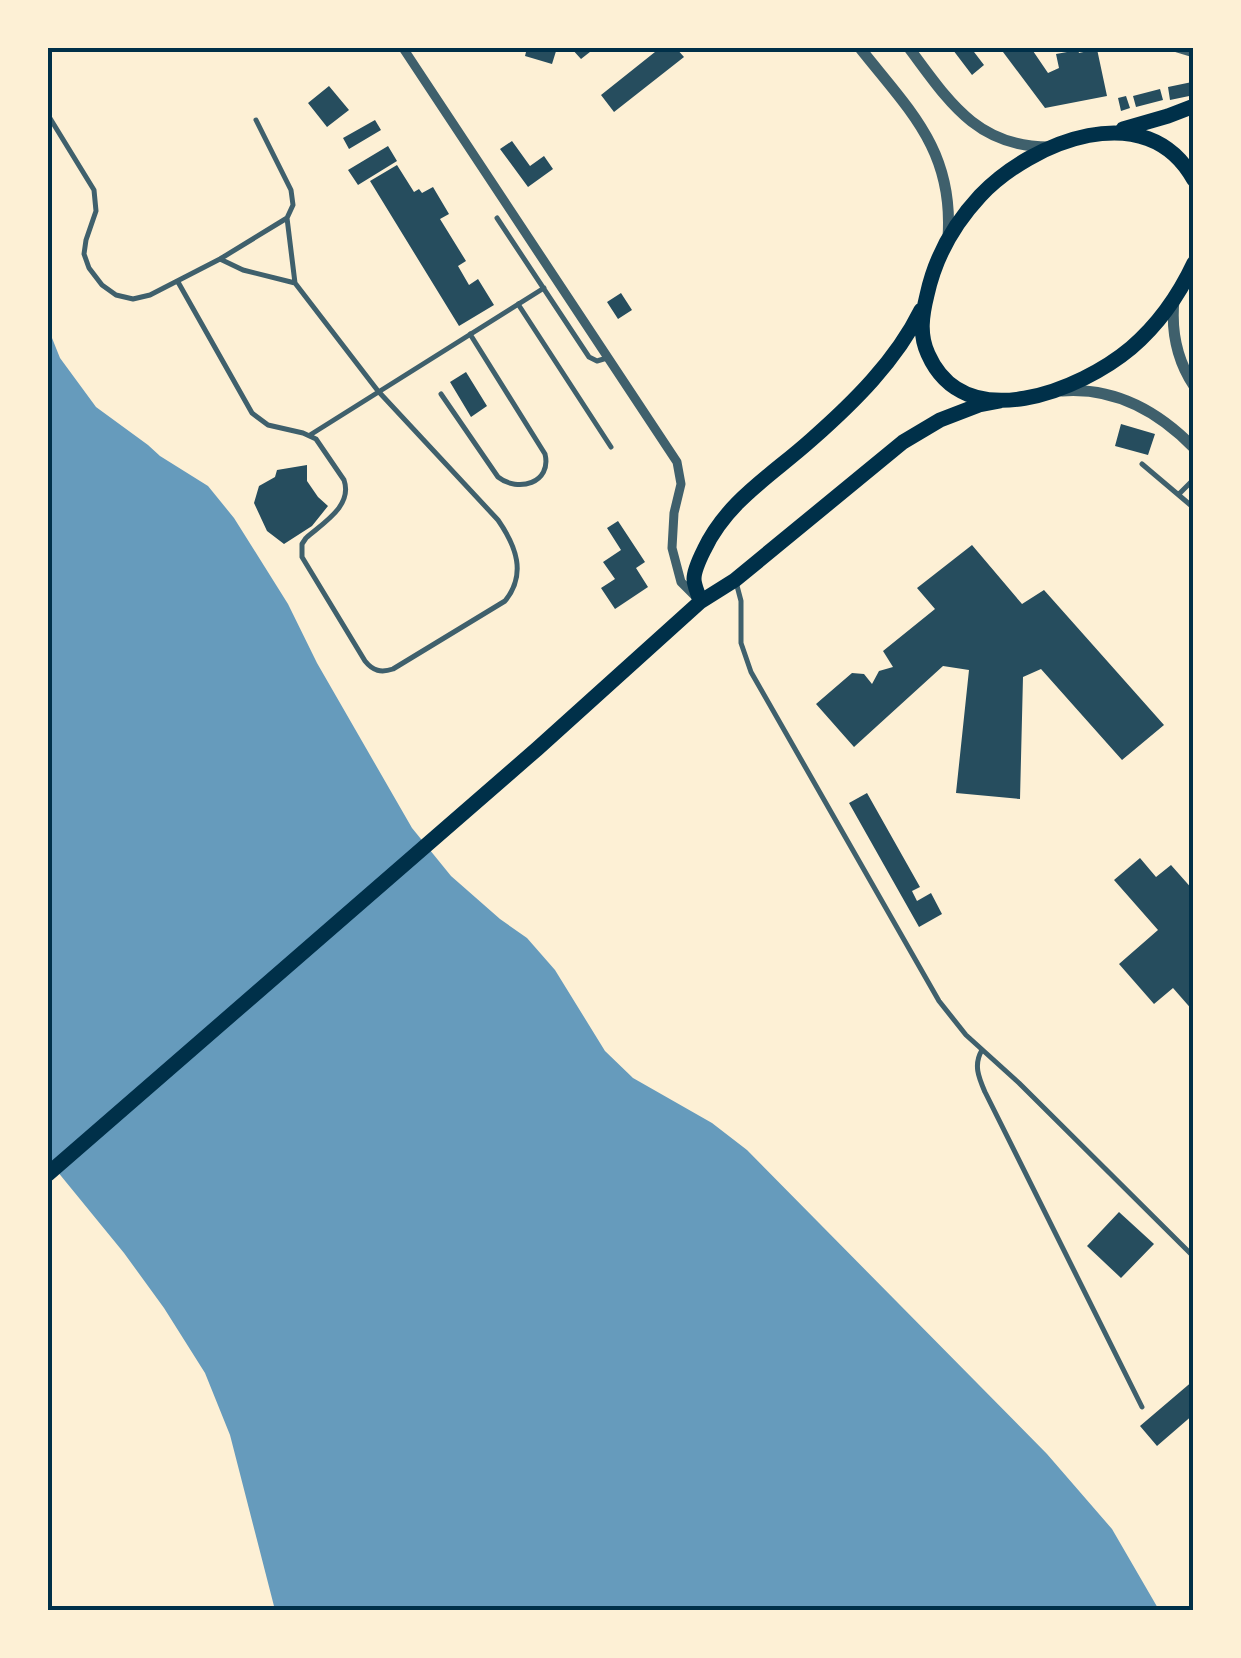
<svg xmlns="http://www.w3.org/2000/svg" width="1241" height="1658" font-family="Rubik,sans-serif">
  <style>
    .water { fill: #669bbc }
    .building { fill: #264d5e }
    .lines { fill: none; stroke-linecap: round; stroke-linejoin: round }
    .service { stroke: #3f606c; stroke-width: 5 }
    .minor { stroke: #3f606c; stroke-width: 9 }
    .tertiary { stroke: #3f606c; stroke-width: 11 }
    .primary { stroke: #003049; stroke-width: 15 }
    .neatline { fill: none; stroke: #003049; stroke-width: 4 }
  </style>
  <rect width="100%" height="100%" fill="#fdf0d5"/>
  <path class="water" d="M48,328l12,30 36,49 52,38 12,11 48,30 26,32 54,86 29,59 95,165 39,48 49,43 27,19 28,32 50,81 28,27 79,45 35,27 300,304 65,75 47,81h-884l-45,-175 -25,-62 -41,-65 -40,-55 -76,-93z"/>
  <path class="building" d="M527,48h30l-5,16 -27,-8z
    M571,48h24l-14,11z
    M660,48h16l8,9 -70,55 -13,-17z
    M956,48h15l13,17 -12,10 -19,-25z
    M1000,48h31l17,25 11,-5 -3,-14 22,-4 1,3 18,-4 10,47 -62,12z
    M1192,82l2,13 -24,5 -2,-13z
    M329,86l20,24 -22,17 -19,-24z
    M1160,89l3,11 -27,7 -3,-11z
    M1126,96l4,12 -9,3 -3,-13z
    M375,120l6,10 -32,19 -6,-11z
    M512,141l18,25 14,-10 9,13 -25,18 -28,-38z
    M388,146l9,15 -39,24 -10,-15z
    M397,165l17,27 5,-3 3,4 11,-6 16,27 -9,5 26,42 -8,5 11,19 9,-6 16,26 -35,21 -89,-145z
    M621,293l11,17 -14,9 -11,-17z
    M466,372l21,34 -16,11 -21,-35z
    M1121,424l34,10 -7,21 -33,-9z
    M307,465v16l11,16 10,9 -16,20 -28,18 -17,-13 -13,-28 5,-17 16,-9 2,-7z
    M618,521l27,41 -9,6 12,19 -33,22 -14,-21 14,-9 -12,-17 18,-12 -14,-22z
    M972,545l50,59 22,-14 120,135 -42,35 -81,-91 -18,8 -3,122 -64,-6 13,-123 -26,-4 -89,81 -38,-43 36,-31 12,1 8,10 7,-13 14,-4 -10,-16 52,-42 -18,-21z
    M867,793l53,94 -8,4 5,10 14,-8 11,21 -23,13 -70,-124z
    M1140,858l16,19 15,-12 23,26v121l-21,-24 -19,16 -35,-40 39,-34 -44,-50z
    M1119,1212l35,32 -33,34 -34,-32z
    M1194,1380v34l-37,32 -17,-20z"/>
  <g class="lines">
    <path class="service" d="M1171,48l23,7
      M48,115l46,75 2,21 -10,29 -2,14 5,14 13,17 14,10 17,4 17,-4 70,-36 67,-41 6,-13 -2,-15 -35,-70
      M497,218l92,139 8,4 10,-3
      M220,259l23,11 52,13
      M178,282l74,131 16,12 35,8 13,6 28,41c9,26 -21,43 -38,58l-4,6v13l63,104c8,10 16,12 28,8l112,-68c22,-27 11,-55 -7,-81l-120,-129 -83,-108 -8,-65
      M518,304l93,143
      M441,394l57,83c20,16 54,6 47,-23l-75,-120
      M310,435l234,-147
      M1142,464l52,44
      M1179,494l15,-15
      M736,582l5,19v42l10,29 188,329 27,34 53,48 175,174
      M982,1050c-9,15 -3,28 3,42l157,315"/>
    <path class="minor" d="M403,48l274,414 4,22 -7,29 -2,35 9,34 16,16"/>
    <path class="tertiary" d="M860,48c49,62 94,102 88,189
      M909,48c39,52 67,99 140,99
      M1174,300c-3,31 2,59 20,86
      M1062,391c53,-4 96,20 132,57"/>
    <path class="primary" d="M1123,129l45,-13 26,-10
      M1194,180c-47,-86 -163,-38 -214,16 -26,28 -45,62 -53,99 -5,20 -8,40 1,59 37,84 153,36 203,-6 28,-24 48,-53 63,-85
      M700,602c-1,-7 -6,-16 -6,-23 0,-9 6,-21 10,-29 23,-49 68,-75 107,-110 42,-37 85,-79 110,-130
      M48,1174l489,-425 163,-147 35,-22 168,-138 37,-22 39,-15 21,-4"/>
  </g>
  <rect width="1241" height="1658" fill="none" stroke="#fdf0d5" stroke-width="100"/>
  <rect x="50" y="50" width="1141" height="1558" class="neatline"/>
</svg>
